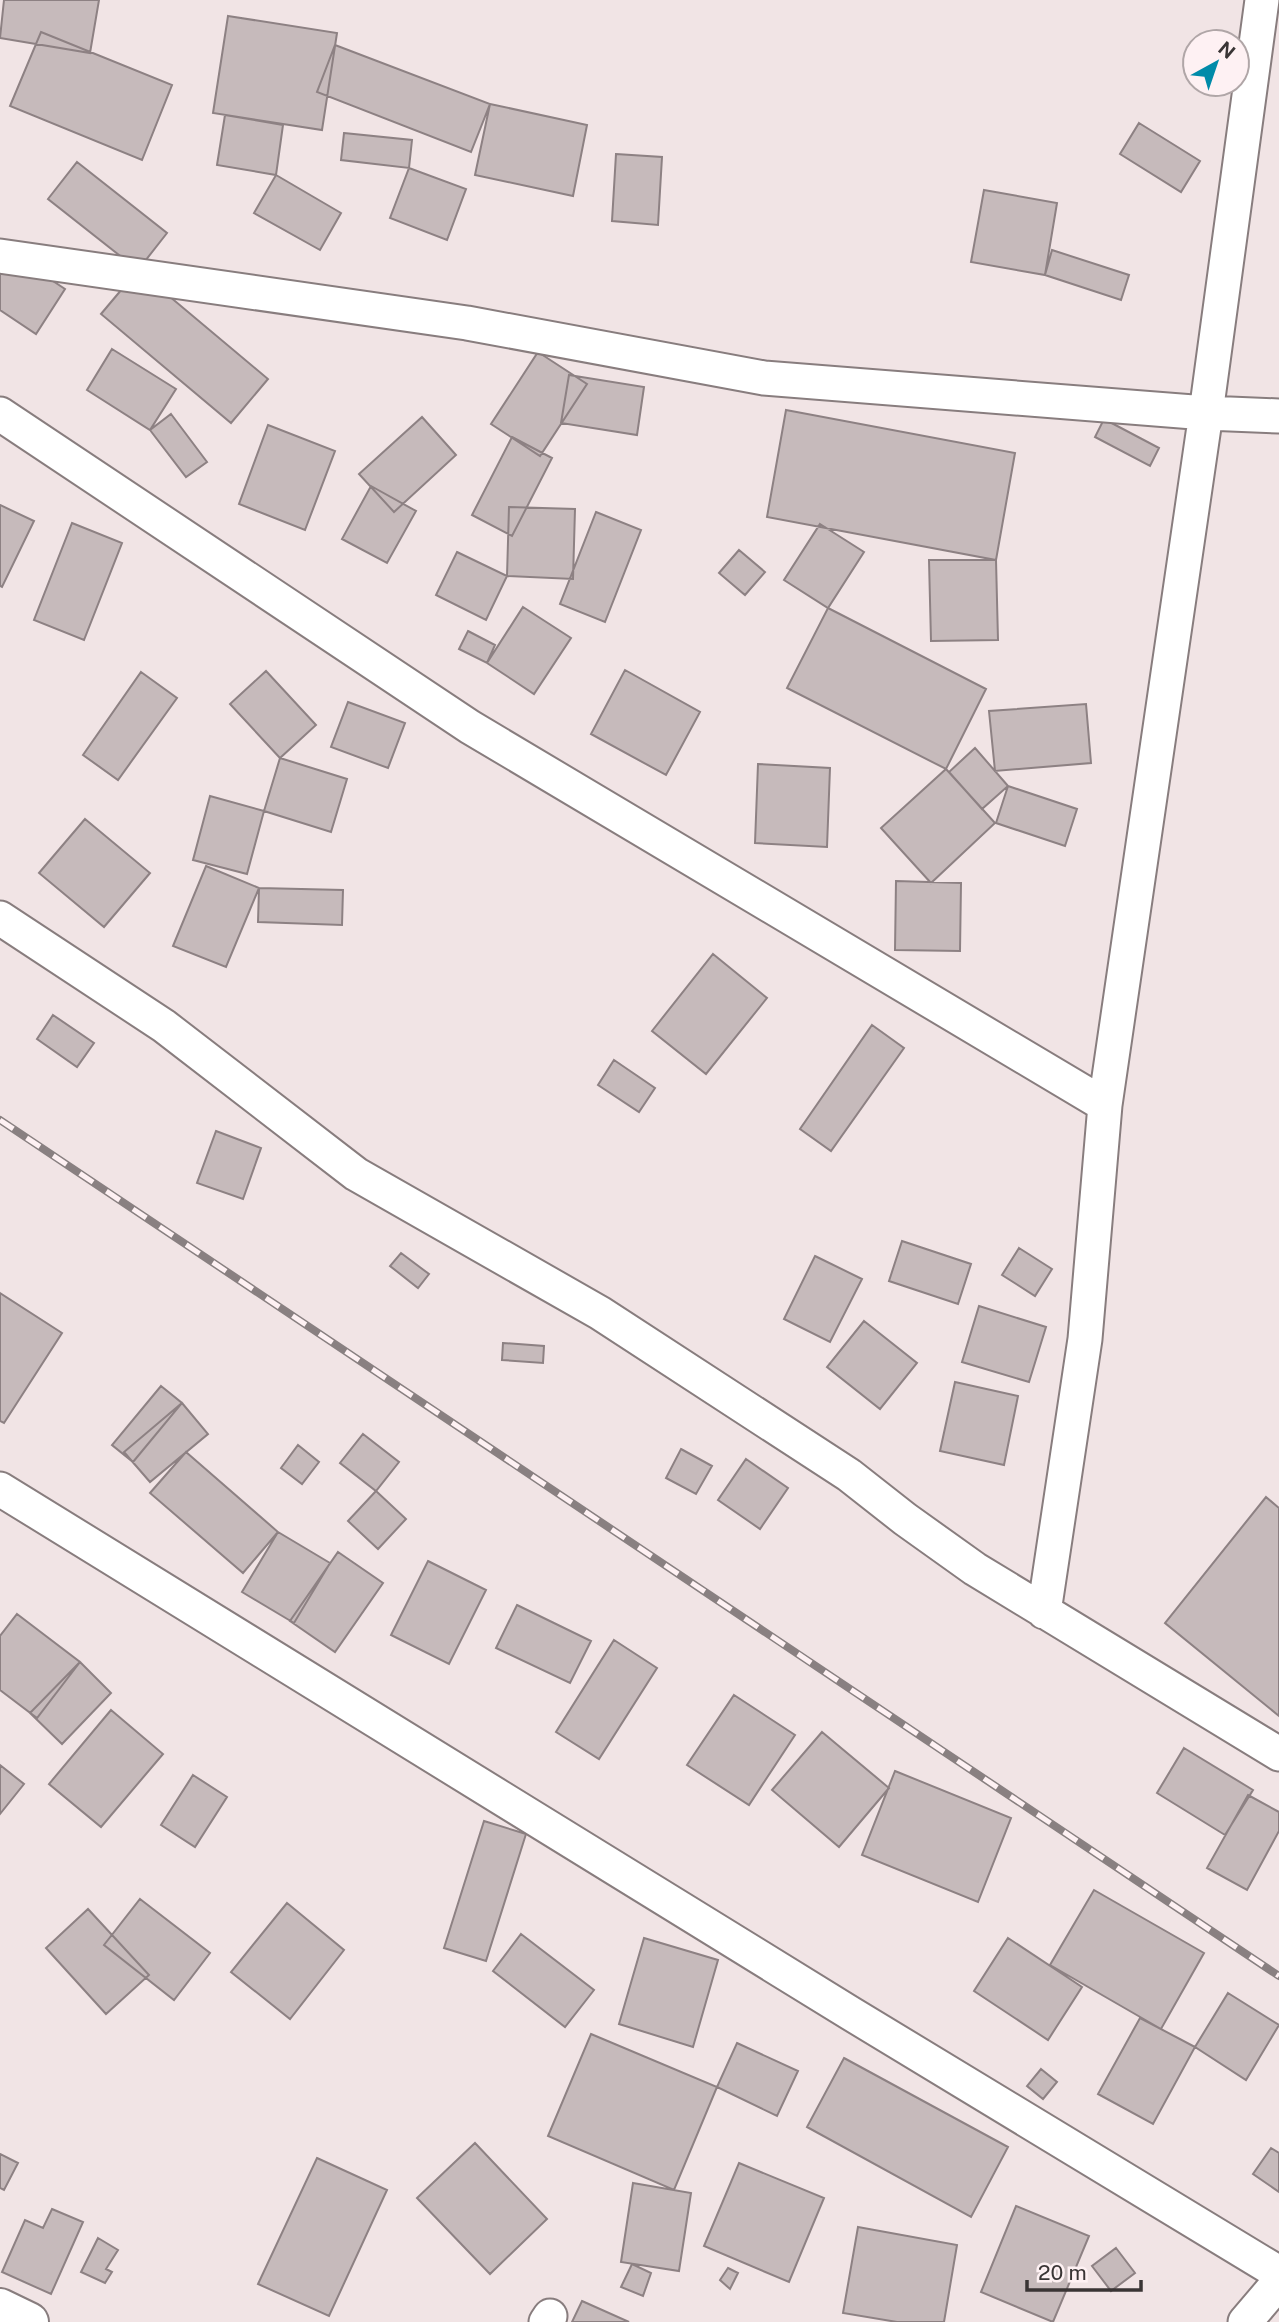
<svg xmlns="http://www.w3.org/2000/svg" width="1279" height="2322" font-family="'Public Sans',sans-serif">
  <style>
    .building { fill: #c6babb; stroke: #8d8183; stroke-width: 2 }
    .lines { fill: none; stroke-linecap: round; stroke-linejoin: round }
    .minor-casing { stroke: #887d7e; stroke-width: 37 }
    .tertiary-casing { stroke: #887d7e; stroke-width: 42 }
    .minor { stroke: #fff; stroke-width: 33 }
    .tertiary { stroke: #fff; stroke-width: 38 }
    .rail-casing { stroke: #898081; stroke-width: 8 }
    .rail { stroke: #fef1f3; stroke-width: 5; stroke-dasharray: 16; stroke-linecap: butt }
  </style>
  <rect width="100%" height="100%" fill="#f1e4e5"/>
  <path class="building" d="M4,0h95l-9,53 -90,-15z
    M228,16l109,17 -15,97 -109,-17z
    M41,32l131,53 -30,75 -132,-54z
    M335,45l155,59 -19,48 -154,-60z
    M490,104l97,21 -14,71 -98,-21z
    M225,115l58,10 -7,50 -59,-10z
    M1139,123l61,38 -19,31 -61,-38z
    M344,133l68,7 -3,28 -68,-8z
    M616,154l46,3 -4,68 -46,-4z
    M77,162l90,71 -29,37 -90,-71z
    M409,168l57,21 -19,51 -57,-22z
    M276,175l65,38 -21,37 -66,-37z
    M984,190l73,13 -12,72 -74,-13z
    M0,246l65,43 -29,45 -36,-24z
    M1052,250l77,25 -8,25 -76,-25z
    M138,270l130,109 -37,44 -130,-109z
    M112,349l64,40 -26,41 -63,-40z
    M538,352l49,32 -47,72 -49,-32z
    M569,375l75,12 -7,48 -76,-12z
    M786,410l229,43 -19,107 -229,-43z
    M171,414l36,48 -21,15 -36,-47z
    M422,417l34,38 -62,57 -35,-38z
    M1104,419l55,29 -9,18 -55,-29z
    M268,425l67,26 -30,79 -66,-26z
    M512,437l40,21 -40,78 -40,-21z
    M371,486l45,25 -29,52 -45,-24z
    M0,505l34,16 -32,66 -2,-1z
    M509,507l66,2 -2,70 -66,-3z
    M596,512l45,18 -36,92 -45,-18z
    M72,523l50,20 -38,97 -50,-20z
    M820,524l44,28 -36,56 -44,-28z
    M739,550l26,22 -20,23 -26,-22z
    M457,552l50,24 -21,44 -50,-25z
    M929,560h67l2,80 -67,1z
    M523,607l48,31 -37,56 -47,-31z
    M828,608l158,81 -40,80 -159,-81z
    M468,631l27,14 -8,18 -28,-14z
    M625,670l75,42 -34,63 -75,-41z
    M266,671l50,54 -36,33 -50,-54z
    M141,672l36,26 -59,82 -35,-25z
    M348,702l57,21 -17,45 -57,-21z
    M1086,704l5,59 -96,8 -6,-60z
    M975,748l33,38 -26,23 -33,-37z
    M280,758l67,21 -16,53 -67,-21z
    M758,764l72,4 -3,79 -72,-4z
    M946,769l49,54 -64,60 -50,-55z
    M1008,786l69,23 -12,37 -69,-23z
    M210,796l54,15 -17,63 -54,-14z
    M85,819l65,54 -46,54 -65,-54z
    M206,866l53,22 -33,79 -53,-21z
    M896,881l65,2 -1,68 -65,-1z
    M259,888l84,2 -1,35 -84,-3z
    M713,954l54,44 -61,76 -54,-43z
    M53,1015l41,28 -17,24 -40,-28z
    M872,1025l32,23 -73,103 -31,-22z
    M614,1060l41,28 -16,24 -41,-27z
    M216,1131l45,17 -18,51 -46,-16z
    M902,1241l69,23 -13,40 -69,-23z
    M1019,1248l33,21 -17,27 -33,-21z
    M401,1253l28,21 -11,14 -28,-22z
    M815,1256l47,23 -32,63 -46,-23z
    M0,1293l62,40 -58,90 -4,-2z
    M979,1306l67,21 -17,55 -67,-20z
    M864,1321l53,42 -37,46 -53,-42z
    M503,1343l41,3 -1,17 -41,-3z
    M955,1382l63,14 -14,69 -64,-14z
    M161,1386l21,17 -49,59 -21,-17z
    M182,1403l26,31 -58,48 -26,-30z
    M363,1434l36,28 -23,29 -36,-28z
    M298,1445l21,17 -17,22 -21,-16z
    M681,1449l31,17 -16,28 -30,-16z
    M186,1452l92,80 -35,41 -93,-80z
    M746,1459l42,29 -28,41 -42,-29z
    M376,1491l30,28 -28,30 -30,-28z
    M1266,1497l13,11v208l-114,-93z
    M278,1532l52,31 -36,60 -52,-31z
    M338,1552l45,31 -48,69 -45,-31z
    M428,1561l58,29 -37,74 -58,-29z
    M517,1605l74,36 -21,42 -74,-35z
    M17,1614l63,48 -43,56 -37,-28v-54z
    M614,1640l43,28 -58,91 -43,-27z
    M80,1662l31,31 -49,51 -32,-31z
    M734,1695l61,40 -46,70 -62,-40z
    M111,1710l52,44 -62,73 -52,-43z
    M822,1732l67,56 -50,59 -67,-57z
    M1184,1748l69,42 -28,45 -68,-42z
    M0,1765l24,19 -24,30z
    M895,1771l116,47 -33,84 -116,-47z
    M193,1775l34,22 -32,50 -34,-22z
    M1248,1795l31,17v19l-32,59 -40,-22z
    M484,1821l42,13 -40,127 -42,-13z
    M1094,1890l110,63 -43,76 -111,-64z
    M140,1899l70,54 -36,47 -70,-55z
    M287,1903l57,47 -54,69 -59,-47z
    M88,1909l61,66 -43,39 -60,-66z
    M521,1934l73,56 -29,37 -72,-56z
    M644,1938l74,22 -25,87 -74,-23z
    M1008,1938l74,49 -34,53 -74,-49z
    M1228,1993l51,32 -33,55 -51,-33z
    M1140,2018l55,29 -42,77 -55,-30z
    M591,2034l126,53 -43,103 -126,-54z
    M737,2043l61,28 -21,45 -60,-29z
    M844,2058l164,89 -37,70 -164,-90z
    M1041,2069l16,13 -14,17 -16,-13z
    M475,2143l72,76 -57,55 -73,-76z
    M1271,2148l8,5v39l-26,-18z
    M0,2154l18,9 -14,27 -4,-2z
    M317,2158l70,32 -58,126 -71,-32z
    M739,2163l85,35 -35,84 -85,-36z
    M633,2183l58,10 -12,78 -58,-9z
    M1016,2206l73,30 -36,86 -72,-30z
    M52,2209l31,13 -32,72 -49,-22 23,-52 18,8z
    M858,2227l99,18 -13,77h-47l-54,-9z
    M98,2238l20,12 -12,19 6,3 -7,11 -24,-11z
    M1116,2248l19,25 -24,18 -19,-25z
    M632,2264l19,9 -8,23 -22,-9z
    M728,2268l10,5 -8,16 -10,-9z
    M582,2301l47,21h-57z"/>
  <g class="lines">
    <g class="minor-casing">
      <path id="minor" d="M0,256l467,67 297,55 442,35 73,3
        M0,414l470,313 635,378
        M0,918l164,108 192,148 244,139 249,162 56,44 70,50 304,185
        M0,1489l850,524 429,260
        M1044,1612l41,-273 20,-234 101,-692 56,-413
        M546,2322l4,-6
        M1245,2322l34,-40"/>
    </g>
    <g class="tertiary-casing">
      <path id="tertiary" d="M0,2308l29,14"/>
    </g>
    <use href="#minor" class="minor"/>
    <use href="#tertiary" class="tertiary"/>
    <g class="rail-casing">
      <path id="rail" d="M0,1120l1279,856"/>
    </g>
    <use href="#rail" class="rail"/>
  </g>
  <g transform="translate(1216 63) rotate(40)"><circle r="33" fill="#fef1f3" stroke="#b0a6a7" stroke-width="2"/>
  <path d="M0-5L12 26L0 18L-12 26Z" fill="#008ba9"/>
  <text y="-10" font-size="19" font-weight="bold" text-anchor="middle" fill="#3a3535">N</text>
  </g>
  <path d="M1027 2280v10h114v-10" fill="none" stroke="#3a3535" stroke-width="3.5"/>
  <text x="1038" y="2280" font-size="21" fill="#3a3535" stroke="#fef1f3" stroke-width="5" paint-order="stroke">20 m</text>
</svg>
